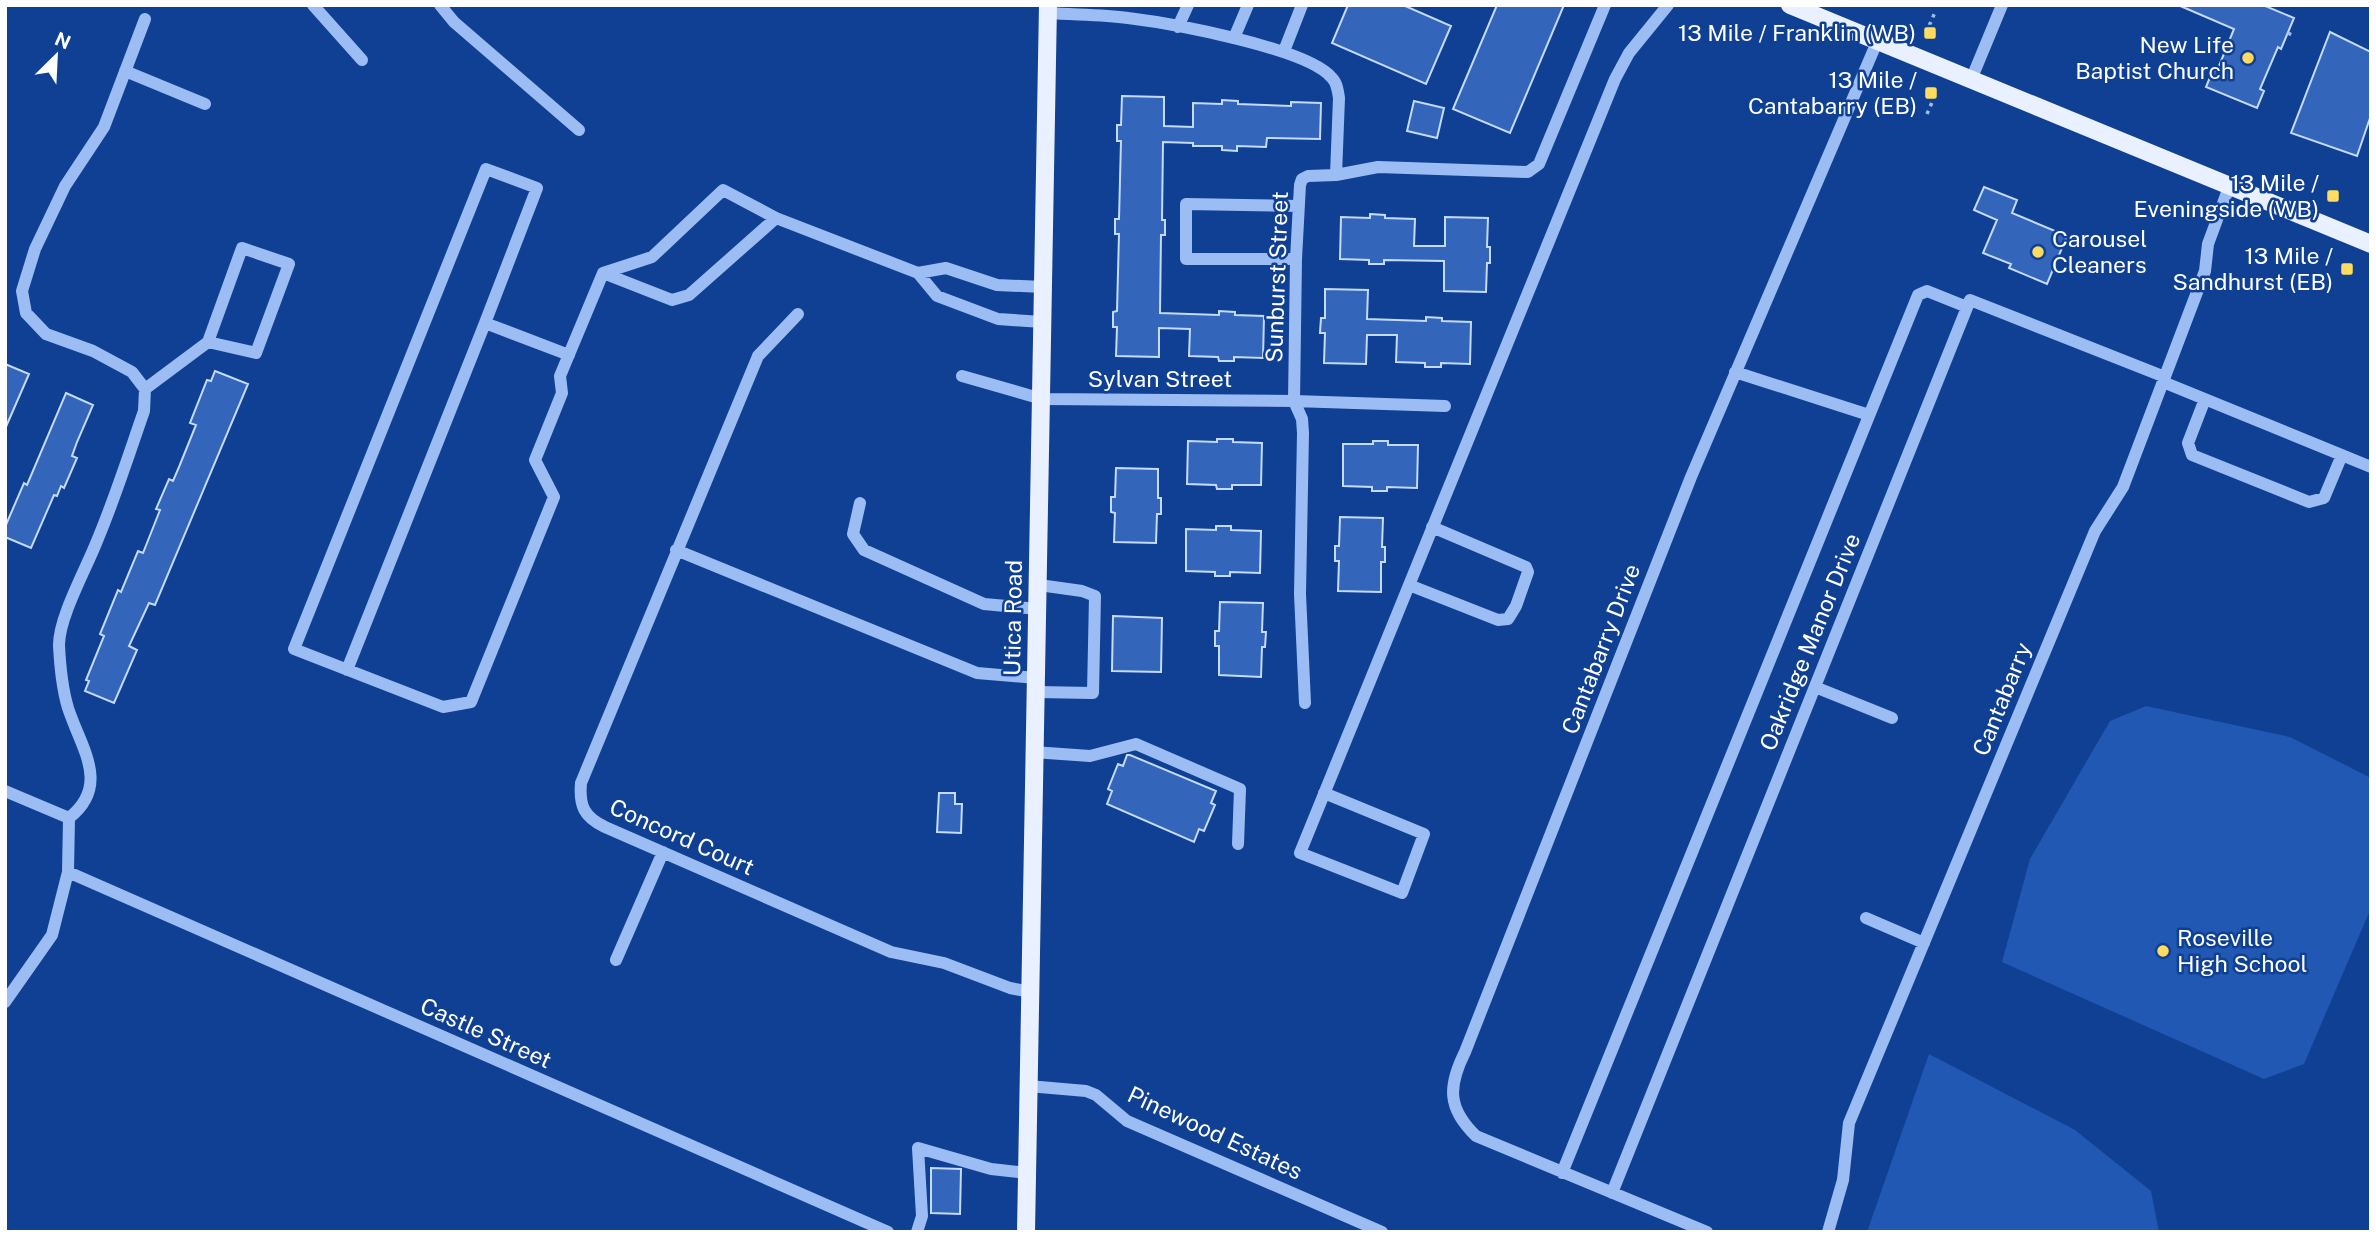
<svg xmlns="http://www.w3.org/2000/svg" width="2376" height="1237" font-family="'Public Sans',sans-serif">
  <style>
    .green { fill: #2158b3 }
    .building { fill: #36b; stroke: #c4dafe; stroke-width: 2 }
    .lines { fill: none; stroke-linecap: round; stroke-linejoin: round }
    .path { stroke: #9cbdf4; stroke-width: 3.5; stroke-dasharray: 3.5 5; stroke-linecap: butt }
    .minor { stroke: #9cbdf4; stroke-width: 12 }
    .major { stroke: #e9f0ff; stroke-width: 18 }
    .poi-dot { fill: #ffdc5f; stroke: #0f4093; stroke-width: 2.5 }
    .labels { text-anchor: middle; stroke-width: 5; stroke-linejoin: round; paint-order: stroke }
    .poi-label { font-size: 23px; fill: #fff; stroke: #0f4093; text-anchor: end }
    .street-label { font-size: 23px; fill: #fff; stroke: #0f4093 }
  </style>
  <rect width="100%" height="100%" fill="#0f4093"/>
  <path class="green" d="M2146,706l144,31 81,41v130l-67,156 -40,15 -262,-117 28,-103 80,-138z
    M1929,1054l146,76 76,61 8,41h-292z"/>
  <path class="building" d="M1348,5h55l48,21 -25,58 -94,-41z
    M1497,5h67l-54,128 -57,-24z
    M2178,5h85l31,13 -13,31 -3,-2 -18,42 4,2 -7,17 -51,-21 7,-17 4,1 17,-42z
    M2330,32l41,20v63l-14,41 -66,-23z
    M1122,96l42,1v29l29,1v-24l29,1v-4l16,1v3l53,2v-4l30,1 -1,36 -53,-1 -1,9 -29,-1v5l-15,-1v-4h-29v-3l-30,-1 -1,78h3v15h-4l-1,78 59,2v-4l16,1v3l29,1 -1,42 -29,-1v4h-15l-1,-4 -29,-1 1,-27 -31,-1v29l-43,-1 1,-29h-4v-15l4,-1 2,-77h-4v-15h4l2,-78h-4v-16h4z
    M1414,101l30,7 -7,30 -30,-7z
    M1984,187l33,13 -5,13 55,23 -20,48 -38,-16 2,-4 -28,-11 14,-33 -23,-10z
    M1370,214l15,1v3l30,1 -1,27h31v-29l43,1 -1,29h3v16h-3l-1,29 -42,-1v-30l-60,-1v4h-15v-4l-29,-1 1,-42 29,1z
    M1325,289l43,1 -1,29 59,2v-4l16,1v3l29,1 -1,42 -29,-1v4h-16v-4l-29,-1 1,-27h-30l-1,29 -42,-1 1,-30h-5l1,-15h4z
    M5,364l24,10 -24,55z
    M215,371l33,13 -93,221 -6,-2 -20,43 8,4 -23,53 -29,-12 4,-10 -3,-1 18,-44 -4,-2 18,-44 3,2 17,-41 5,2 17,-43 -4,-1 13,-30 4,2 6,-14 17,-42 -6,-2 17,-43 4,1z
    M66,393l27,12 -16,37 -5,14 5,2 -13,30 -3,-2 -4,10 -3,-1 -23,53 -26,-11v-10l19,-44 3,2z
    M1217,439h16v3l29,1 -1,42h-29v4h-15l-1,-4 -29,-1 1,-43 29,1z
    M1373,441h15v4h30l-1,43 -30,-1v4h-15v-4l-29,-1v-42h30z
    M1116,468l42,1v29h3v16h-4l-1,29 -42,-1 1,-29 -4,-1v-15h4z
    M1340,517l43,1 -1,29h3v15h-4v30l-43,-1 1,-30h-4v-15h4z
    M1216,526h15v4l30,1 -1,42 -30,-1v4h-15v-4l-29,-1v-42l30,1z
    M1220,602l43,1 -1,29h4l-1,15h-3l-1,30 -42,-2v-29h-4v-15h4z
    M1113,616l49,2 -1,54 -49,-1z
    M1127,755h3l86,36 -5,12 4,2 -11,26 -5,-2 -5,13 -87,-38 5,-13 -4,-2 10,-25 5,2z
    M939,793h16v11h7l-1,29 -24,-1z
    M931,1168l30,1 -1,45 -29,-1z"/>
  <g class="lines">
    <path class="path" d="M2267,7l1,-2
      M1926,33l10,-23
      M2288,33l6,3
      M1927,114l9,-21"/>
    <path class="minor" d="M313,5l49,55
      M440,5l14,17 125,108
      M1048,13c27,2 54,1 80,5 41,5 180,30 204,60 5,5 6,13 7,20l-3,77
      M1178,27l10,-22
      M1234,38l14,-33
      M1284,51l18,-46
      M125,71l80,33
      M1971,80l31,-75
      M1296,259h-110v-55l113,2
      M603,273l69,27 17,-5 87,-77
      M918,273l28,-5 51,17 46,2
      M798,314l-40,42 -177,427c-2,23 3,34 24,44l286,125 53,11 66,25 20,4
      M569,355l-84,-32 52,-135 -51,-19 -192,480 149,58 28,-5 83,-205 -19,-37 27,-67 -2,-17 43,-103 49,-16 71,-67 53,28 142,55 19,23 61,23 44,3
      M1735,372l134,43
      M962,376l80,23 252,2 151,5
      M2163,382l208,85
      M145,389l63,-47 34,-94 47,16 -33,89 -48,-11
      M2205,399l-17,44 4,12 117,47 15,-4 18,-43
      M860,503l-7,31 11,16 120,54 54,5
      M676,550l301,123 59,5
      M1409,585l89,35 10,-1 8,-13 12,-34 -2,-5 -94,-40
      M347,670l138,-347
      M1815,687l77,31
      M1037,692l56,1 2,-97 -13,-5 -43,-6
      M1305,703l-5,-109 3,-161 -1,-14 -8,-18 2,-142 4,-74 2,-6 6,-3 28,-1 42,-8 150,5 11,-8 66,-159
      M1033,752l57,4 46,-12 104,45 -2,55
      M5,791l64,27 -1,54 -16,63 -47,67
      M1324,793l100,41 -22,59 -102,-40c105,-258 210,-516 315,-774l14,-26 39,-48
      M69,818c42,-33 12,-70 -1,-110 -6,-20 -8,-42 -9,-63 0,-28 27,-76 38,-104 18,-43 32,-87 47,-130l1,-22 -13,-17 -39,-21 -47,-17 -20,-21 -4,-22 13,-42 30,-63 39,-59 41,-108
      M68,872l820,360
      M1866,918l58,25
      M616,960l47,-108
      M1028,1086l58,5 10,4 31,26 255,111
      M1562,1173l356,-878 9,-4 40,16
      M1612,1193l358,-893 195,77
      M917,1232l5,-16 -4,-68 73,21 36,4
      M1707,1232l-231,-96c-29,-28 -28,-50 -11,-84l226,-575 186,-435
      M1828,1232l15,-52 6,-57 246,-592 28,-44 82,-216 3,-27 21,-57"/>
    <path class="major" d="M1790,5l581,239
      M1026,1232l22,-1227"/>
  </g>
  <g class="poi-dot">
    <rect x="1923" y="26" width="14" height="14" rx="3.5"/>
    <circle cx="2248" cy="58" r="7"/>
    <rect x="1924" y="86" width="14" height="14" rx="3.5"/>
    <rect x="2326" y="189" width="14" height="14" rx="3.5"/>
    <circle cx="2038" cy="252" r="7"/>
    <rect x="2340" y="262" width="14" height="14" rx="3.5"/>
    <circle cx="2163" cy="951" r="7"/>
  </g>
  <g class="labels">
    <g class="poi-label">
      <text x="1916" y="41">13 Mile / Franklin (WB)</text>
      <text x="2234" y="53">New Life<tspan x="2234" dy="26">Baptist Church</tspan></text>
      <text x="1917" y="88">13 Mile /<tspan x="1917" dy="26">Cantabarry (EB)</tspan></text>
      <text x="2319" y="191">13 Mile /<tspan x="2319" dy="26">Eveningside (WB)</tspan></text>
      <text x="2052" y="247" text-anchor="start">Carousel<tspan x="2052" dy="26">Cleaners</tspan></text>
      <text x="2333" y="264">13 Mile /<tspan x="2333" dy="26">Sandhurst (EB)</tspan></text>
      <text x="2177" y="946" text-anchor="start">Roseville<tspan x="2177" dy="26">High School</tspan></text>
    </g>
    <g class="street-label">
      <text transform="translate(1277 277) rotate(-88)" y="8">Sunburst Street</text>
      <text x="1160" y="387">Sylvan Street</text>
      <text transform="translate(1013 618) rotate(-89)" y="8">Utica Road</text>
      <text transform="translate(1810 642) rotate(-68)" y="8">Oakridge Manor Drive</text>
      <text transform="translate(1601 649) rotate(-69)" y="8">Cantabarry Drive</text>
      <text transform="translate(2002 699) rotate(-68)" y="8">Cantabarry</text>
      <text transform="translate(682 837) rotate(24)" y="8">Concord Court</text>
      <text transform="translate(486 1033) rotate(24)" y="8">Castle Street</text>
      <text transform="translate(1215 1133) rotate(25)" y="8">Pinewood Estates</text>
    </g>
  </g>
  <rect width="2376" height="1237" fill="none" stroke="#ffffff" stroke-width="14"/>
  <g transform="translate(56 56) rotate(24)" stroke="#0f4093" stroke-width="5" paint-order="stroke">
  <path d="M0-5L12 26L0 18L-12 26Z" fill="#ffffff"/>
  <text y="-10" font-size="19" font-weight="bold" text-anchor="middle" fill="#ffffff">N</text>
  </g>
</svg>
